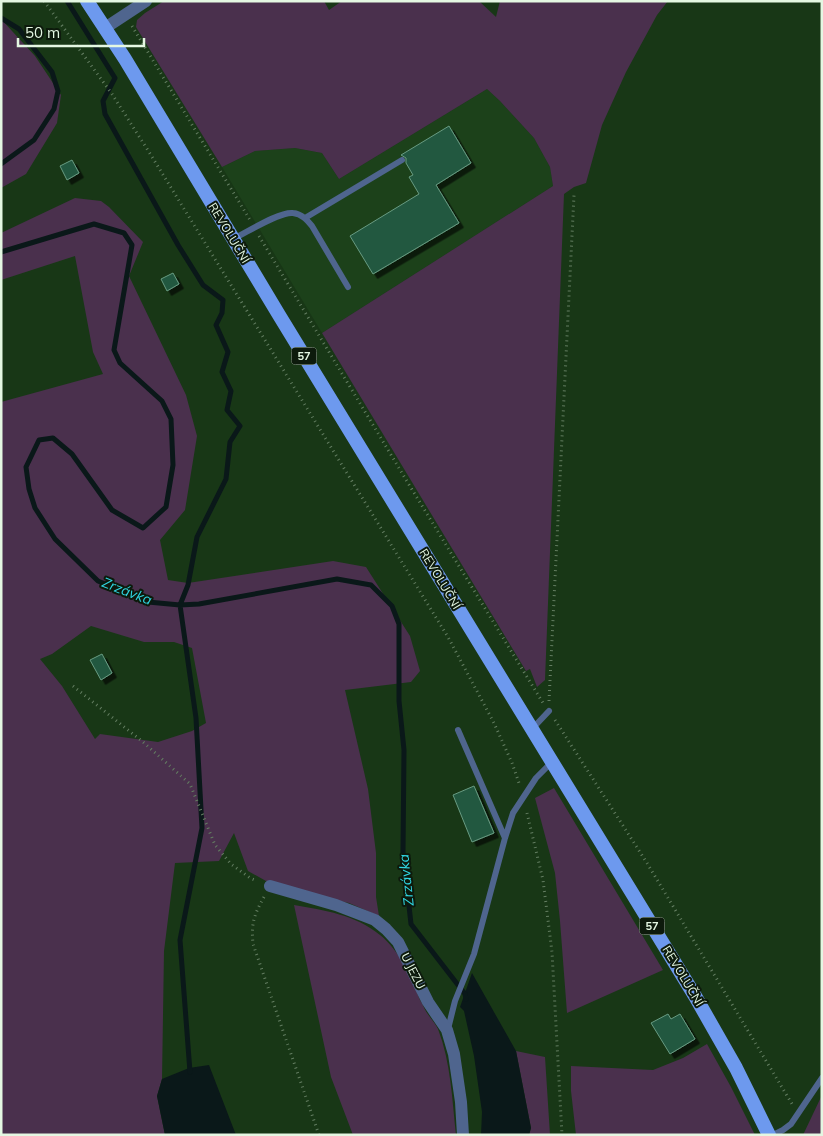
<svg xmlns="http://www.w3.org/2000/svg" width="823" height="1136" font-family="Mulish,sans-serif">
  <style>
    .built { fill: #1c411a }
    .green { fill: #4a304d; fill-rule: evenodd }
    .water { fill: #0a1819 }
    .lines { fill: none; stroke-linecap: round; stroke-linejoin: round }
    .stream { stroke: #0a1819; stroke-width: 5 }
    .building { fill: #245841; stroke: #679b82; filter: url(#shadow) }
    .path { stroke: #647e62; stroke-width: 3; stroke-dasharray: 1 4; stroke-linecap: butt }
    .service { stroke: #4f658e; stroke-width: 6 }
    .minor { stroke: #4f658e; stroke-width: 12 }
    .primary { stroke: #6d99ee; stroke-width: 14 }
    .labels { text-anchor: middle; stroke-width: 4; stroke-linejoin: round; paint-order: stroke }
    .shield { fill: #0d1a0c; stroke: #a4b5a2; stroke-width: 1 }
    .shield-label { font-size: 11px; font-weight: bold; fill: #e4f7e2 }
    .street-label { font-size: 12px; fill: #e4f7e2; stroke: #0d1a0c }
    .water-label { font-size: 14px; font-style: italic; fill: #30d6e2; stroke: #0d1a0c }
  </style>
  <defs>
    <filter id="shadow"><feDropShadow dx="4.5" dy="4.5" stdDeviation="0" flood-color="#0009"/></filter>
  </defs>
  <rect width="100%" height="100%" fill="#183716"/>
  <path class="built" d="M487,89l13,12 34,37 16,29 3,19 -231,147 -100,-166 33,-16 40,-3 27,5 17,26z"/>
  <path class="green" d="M164,1h160l5,9 13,-9h137l17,16 4,-16h168l-11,14 -31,57 -24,53 -16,58 -12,4 -10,7 -19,486 -8,7 -7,-18 -4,2 -204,-338 231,-147 -3,-19 -16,-29 -34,-37 -13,-12 -148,90 -17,-26 -27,-5 -40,3 -33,16 -86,-140 1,-7 8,-7z
    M1,19l34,37 26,39 -4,28 -31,51 -25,14z
    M75,198l26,3 8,6 34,35 -14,34 57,119 11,41 -12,74 -25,30 8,40 20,3 145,-22 33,6 44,69 10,35 -9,11 -66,8 23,99 8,64v44l3,19 -30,-13 -45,-10 -38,-12 -18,-10 -14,-38 -15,28 -44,2 -11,88 -2,128 -5,17 8,39h-164v-733l102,-28 -10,-22 -18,-96 -74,24v-47zM91,626l53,16h30l18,6 14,75 -14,8 -34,11 -58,-8 -5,5 -33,-53 -22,-27 12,-5z
    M554,788l109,182 -96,43 -7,-92 -5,-48 -20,-75z
    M294,905c30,5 62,10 86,30 20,16 31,42 40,65 3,4 4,9 7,13 4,6 8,10 11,16 13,34 14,70 18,106h-103l-22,-58z
    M707,1044l24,43 24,48h-179l-5,-44v-25l82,4 30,-12z
    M516,1051l29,6 5,78h-21l2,-7z
    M822,1095v40h-19z"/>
  <path class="water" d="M472,973l44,78 15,77 -2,7h-48l1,-23 -8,-56 -10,-45 -4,-4z
    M209,1065l27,70h-71l-8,-39 5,-17 27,-11z"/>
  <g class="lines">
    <path class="stream" d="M67,1l48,77 -12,23 2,13 73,131 25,40 20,15 -1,13 -6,12 12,27 -6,20 9,19 -4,19 13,16 -10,16 -4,37 -29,58 -9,48 -8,20 16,113 6,110 -22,112 10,132
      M1,18l18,11 33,43 6,19 -4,18 -20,31 -33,24
      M1,252l93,-28 30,9 8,12 -18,105 6,13 42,38 9,18 2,46 -7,42 -23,21 -31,-18 -40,-56 -19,-16 -14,2 -13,27 3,22 6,19 20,31 43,42 50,21 32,3 19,-1 138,-25 34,6 21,21 7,18v77l5,49 -1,102 8,72 54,70 1,5"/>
  </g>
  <path class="building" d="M449,126l22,37 -35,22 23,38 -86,51 -23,-38 69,-42 -10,-17 4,-2 -7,-12v-5l-5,-3z
    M72,160l7,13 -12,7 -7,-14z
    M173,273l6,11 -12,7 -6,-12z
    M102,654l10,19 -11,7 -11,-20z
    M474,786l20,47 -22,9 -19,-47z
    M668,1014l3,5 9,-5 15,25 -25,15 -19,-31z"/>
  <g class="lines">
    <path class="path" d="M44,1l68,93 37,58 299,485 46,86 18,40 7,20
      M132,26l118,194
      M259,236l149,247 135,220
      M73,686l70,56 47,42 25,61 16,19 19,14 7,3
      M549,701l25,-506
      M555,720l92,143 145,241
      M527,813l16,67 9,72 10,183
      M264,897c-10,18 -13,26 -11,47l66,191"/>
    <path class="service" d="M305,218l97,-58
      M233,239c13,-6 47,-28 60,-26 9,1 14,7 19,13l36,61
      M532,729l17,-18
      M458,730l47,108
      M448,1029l7,-28 19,-47 31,-116 8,-25 23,-35 16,-16
      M773,1135l10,-5 8,-6 31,-46"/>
    <path class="minor" d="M105,28l41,-27
      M270,886l66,19 39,15 11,9 12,13 30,60 19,28 7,24 7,48 2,33"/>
    <path class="primary" d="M87,1l38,58 154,256 416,681 41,72 33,67"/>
  </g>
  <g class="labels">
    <g class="shield">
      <rect x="291.5" y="347.5" width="25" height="17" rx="4"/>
      <rect x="639.5" y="917.5" width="25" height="17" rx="4"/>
    </g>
    <g class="shield-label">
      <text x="304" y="360">57</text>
      <text x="652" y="930">57</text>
    </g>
    <g class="street-label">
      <text transform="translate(229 233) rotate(59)" y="4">REVOLUČNÍ</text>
      <text transform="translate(440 579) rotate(59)" y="4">REVOLUČNÍ</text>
      <text transform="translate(413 971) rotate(63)" y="4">U JEZU</text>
      <text transform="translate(683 976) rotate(59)" y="4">REVOLUČNÍ</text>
    </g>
    <g class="water-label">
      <text transform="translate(127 591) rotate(21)" y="5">Zrzávka</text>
      <text transform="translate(406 880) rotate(-96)" y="5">Zrzávka</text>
    </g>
  </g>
  <rect width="823" height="1136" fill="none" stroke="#e4f7e2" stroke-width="5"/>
  <path d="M18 38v8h126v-8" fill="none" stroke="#e4f7e2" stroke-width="2.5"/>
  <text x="25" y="38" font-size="15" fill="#e4f7e2" stroke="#0d1a0c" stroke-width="4" paint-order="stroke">50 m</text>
</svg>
